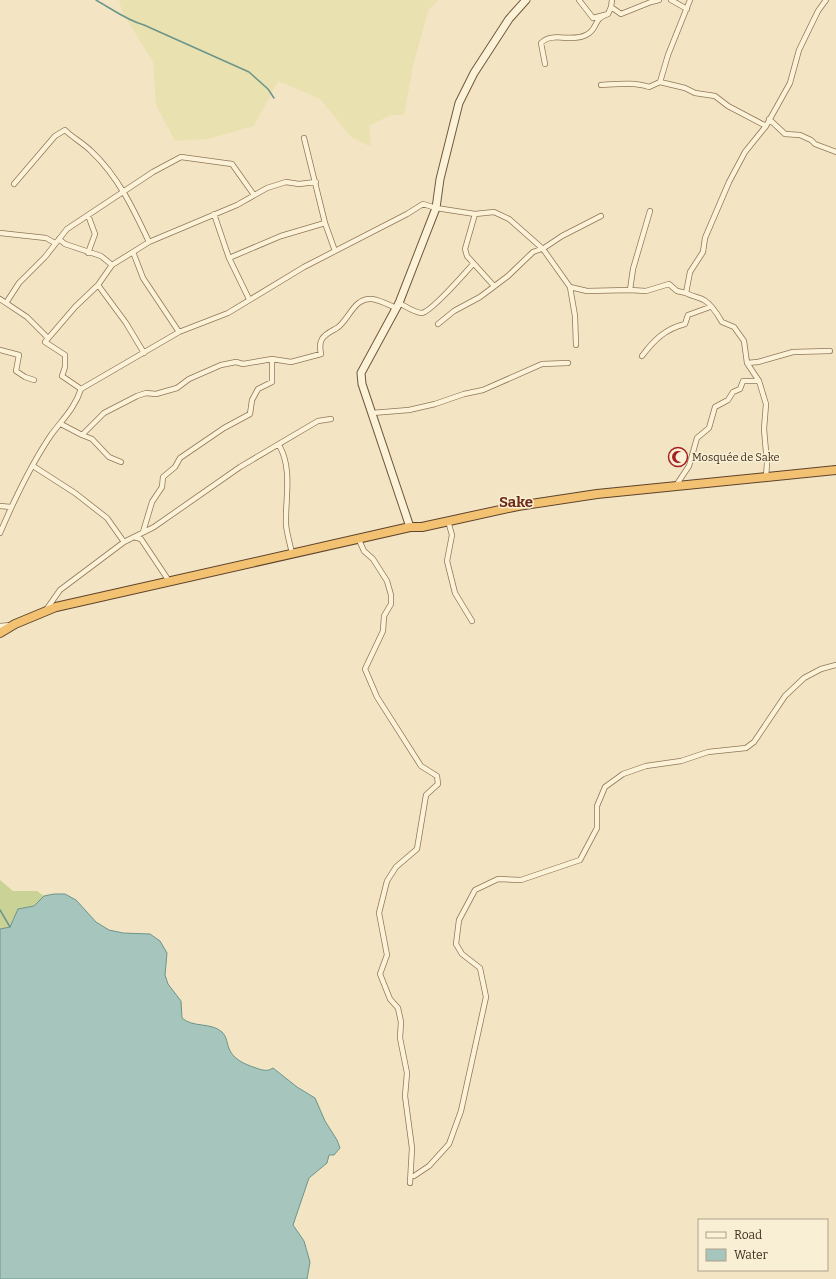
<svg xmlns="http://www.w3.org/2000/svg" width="836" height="1279" font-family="Bitter,serif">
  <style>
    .farmland { fill: #e9e1b0 }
    .green { fill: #cbd296 }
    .water { fill: #a6c5bc; stroke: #6b958b }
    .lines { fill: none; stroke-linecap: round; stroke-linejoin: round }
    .stream { stroke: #6b958b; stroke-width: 1.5 }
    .minor-casing { stroke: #907658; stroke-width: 6 }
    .secondary-casing { stroke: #72573b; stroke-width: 9 }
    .trunk-casing { stroke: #5d432c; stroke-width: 10 }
    .minor { stroke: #fcf2d8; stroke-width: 4.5 }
    .secondary { stroke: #fcf2d8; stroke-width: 7 }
    .trunk { stroke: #f2c172; stroke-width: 8 }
    .labels { text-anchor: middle; stroke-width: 3; stroke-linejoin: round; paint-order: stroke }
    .poi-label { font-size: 11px; fill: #3e2d1d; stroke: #f9efd4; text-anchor: start }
    .district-label { font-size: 15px; font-weight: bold; fill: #6f2b18; stroke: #f9efd4 }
  </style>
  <rect width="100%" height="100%" fill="#f3e5c3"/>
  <path class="farmland" d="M119,0h319l-10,11 -15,55 -9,49h-13l-22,11 2,21 -20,-10 -31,-38 -42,-18 -24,45 -46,13 -33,2 -19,-36 -3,-43 -31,-50z"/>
  <path class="green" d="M0,880l13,11h24l7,5 -10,10 -16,3 -8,18 -10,2z"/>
  <path class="water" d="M54,894h11l11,6 20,22 13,8 14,3 27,1 10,7 7,12 -2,22 3,9 13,17 1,17c11,10 29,4 40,14 4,4 5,9 6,14 4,13 16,18 28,22 6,2 11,4 17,0l24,19 18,11 10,23 12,19 3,8 -6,7h-5l-2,8 -18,15 -16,47 11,16 6,21 -3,17h-307v-350l10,-2 8,-18 16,-3 10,-10z"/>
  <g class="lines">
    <path class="stream" d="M96,0c16,9 30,20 48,25l105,47 19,17 6,9
      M0,910l10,17"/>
    <g class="minor-casing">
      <path id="minor" d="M579,0l14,18 15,-4 3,-7 10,7 30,-12 8,-2
        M671,0l16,9
        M611,7l1,-7
        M545,64l-4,-21c12,-12 30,0 45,-8 9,-4 8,-10 13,-16 2,-2 6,-4 9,-5
        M660,82l25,6 10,5 20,3 13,10 38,20
        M601,85c17,-1 33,-3 48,2l11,-5 8,-27 22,-55
        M769,119l16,15 15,1 11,5 4,4 21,8
        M304,138l21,85 10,28
        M14,184l41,-48 10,-6c8,8 18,13 26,21 27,25 43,59 58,91
        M214,214l15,44 20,41
        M475,214l-10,35 2,7 27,30
        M88,215l7,19 -7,19
        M0,233l46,5 9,5
        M59,239l6,5 36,12 11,9
        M133,252l10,26 36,54
        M229,258l52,-22 44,-13
        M98,285l28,38 18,30
        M570,287l17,4 43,-1 3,-21 17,-58
        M630,290l16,1 23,-7 8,7 9,2
        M0,299l27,18 21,21
        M6,303l13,-20 26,-26 22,-28 86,-57 28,-15 51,7 22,31
        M399,303c6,3 16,10 23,10 10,-2 43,-40 51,-49
        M438,324l16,-13 26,-14 28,-21 25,-24 11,-4 18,-12 39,-20
        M0,350l19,5 -3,16 9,6 9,3
        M642,356c12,-16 23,-27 43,-32l3,-9 22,-8
        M747,363l11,-1 35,-10 37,-1
        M81,389l-19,-13 3,-9v-12l-20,-13 30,-35 23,-22 14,-20 21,-13 16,-10 88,-37 30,-17 19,-6 13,2 17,-2
        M372,413l37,-3 26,-6 29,-10 19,-4 59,-26 26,-1
        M61,424l21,11 22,-22 33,-17 9,-3 10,1 21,-6 12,-9 32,-14 15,-3 7,2 29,-5 19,3 30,-8c-1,-5 -2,-10 1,-15 4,-6 10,-8 15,-11 12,-8 17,-31 35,-29 8,1 17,6 24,9
        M82,435l10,4 17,18 12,5
        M279,445c14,24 6,54 7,80 1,9 4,19 6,28l2,1
        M33,466l42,27 32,25 17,24
        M766,477l1,-14 -3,-34 2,-25 -7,-23 -12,-18 -3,-22 -10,-14 -12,-5c-4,-7 -11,-18 -18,-22 -6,-3 -13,-4 -18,-7l4,-21 13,-20 2,-14 24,-56 16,-30 21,-26 24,-43 9,-33 19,-39 8,-11
        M677,484l12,-18 8,-28 12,-10 6,-21 13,-7 5,-8 7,-3 3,-8h16
        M0,506l11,1
        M448,521l4,14 -5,26 8,32 17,28
        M143,532l9,-30 10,-15 1,-10 12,-10 5,-9 44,-30 26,-14 2,-14 6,-11 14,-7v-23
        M0,533c15,-35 30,-67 51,-98 11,-15 24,-27 30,-46l98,-57 49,-19 76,-46 103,-53 16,-10 13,4 39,6 19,-2 15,7 34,30 27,38 5,29 1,29
        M134,537l7,2 28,42
        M359,540l5,11 9,8 14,22 4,14v9l-7,12 -1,15 -18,38 12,28 44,69 16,10 1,8 -12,11 -9,54 -21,18 -9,14 -8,32 8,42 -7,19 10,25 8,9 3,14 -1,16 7,35 -2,23 7,52 -2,35
        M46,610l14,-20 64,-48 30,-15 86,-60 66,-39 12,-7 13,-2
        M0,626l11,-1
        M414,1176l15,-10 20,-22 12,-33 25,-114 -6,-29 -18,-14 -6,-10 3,-24 16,-30 23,-11 23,1 59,-20 17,-32v-22l8,-19 18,-13 23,-8 35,-5 27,-9 38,-4 8,-6 31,-46 19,-18 17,-9 15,-4"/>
    </g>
    <g class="secondary-casing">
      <path id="secondary" d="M410,527l-48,-143 -1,-11 38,-70 37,-95 4,-29 19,-76 15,-30 35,-54 17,-19"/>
    </g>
    <g class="trunk-casing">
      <path id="trunk" d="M0,633l15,-9 41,-17 354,-80h12l96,-21 79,-12 239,-24"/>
    </g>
    <use href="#minor" class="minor"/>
    <use href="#secondary" class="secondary"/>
    <use href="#trunk" class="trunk"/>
  </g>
  <defs>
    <g id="mosque-ring" transform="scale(1)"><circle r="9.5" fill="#f9efd4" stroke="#a52121" stroke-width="1.5"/><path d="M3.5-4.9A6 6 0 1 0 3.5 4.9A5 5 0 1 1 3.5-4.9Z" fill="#a52121"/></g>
  </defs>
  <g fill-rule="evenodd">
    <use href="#mosque-ring" x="678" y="457"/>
  </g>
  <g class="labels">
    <g class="poi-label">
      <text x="692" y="461">Mosquée de Sake</text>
    </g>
    <g class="district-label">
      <text x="516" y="507">Sake</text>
    </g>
  </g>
  <rect x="698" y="1219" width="130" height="52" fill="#f9efd4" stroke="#aea18b"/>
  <rect x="706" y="1232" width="20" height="6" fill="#fcf2d8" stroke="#aea18b"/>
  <text x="734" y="1239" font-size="12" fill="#3e2d1d">Road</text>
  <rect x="706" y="1249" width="20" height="12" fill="#a6c5bc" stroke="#aea18b"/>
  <text x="734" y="1259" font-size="12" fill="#3e2d1d">Water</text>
</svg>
